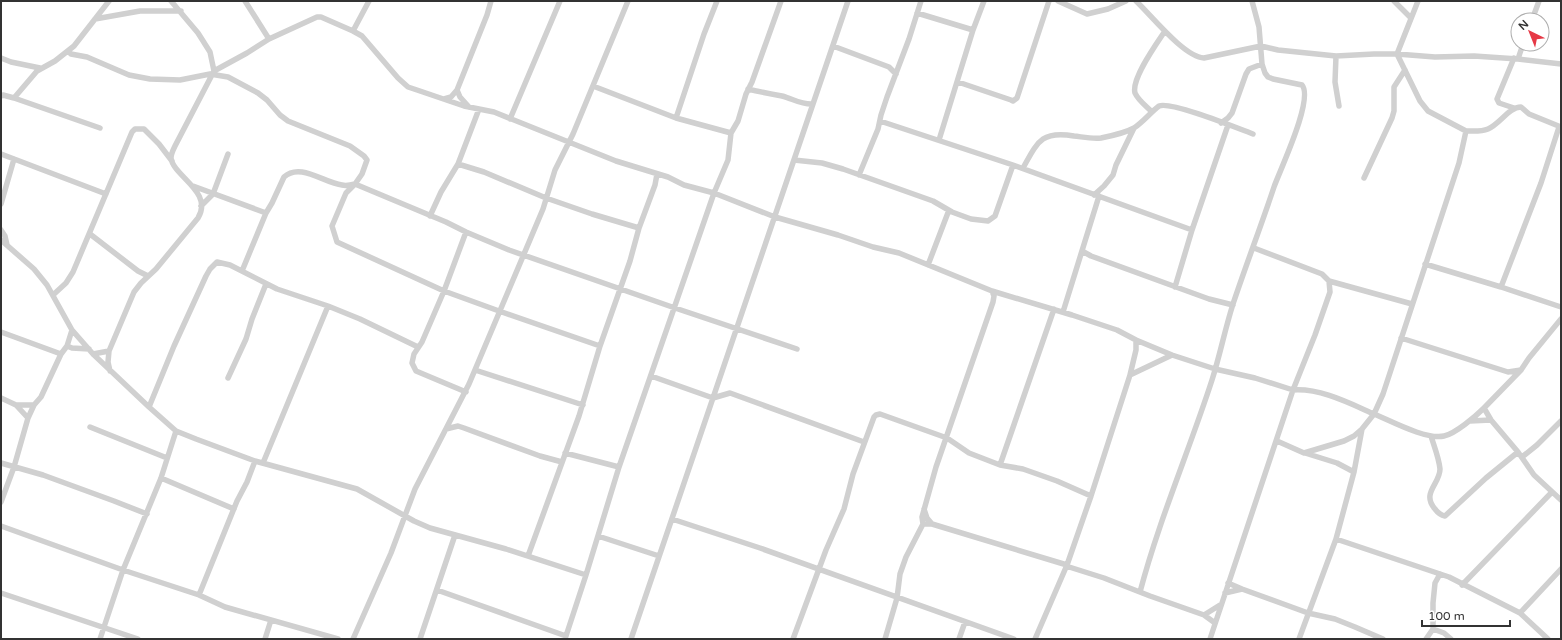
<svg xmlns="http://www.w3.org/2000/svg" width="1562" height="640" font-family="'Varela Round',sans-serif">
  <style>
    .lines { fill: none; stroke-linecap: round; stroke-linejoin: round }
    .street { stroke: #d0d0d0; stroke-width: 5.5 }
  </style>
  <rect width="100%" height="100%" fill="#fff"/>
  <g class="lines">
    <path class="street" d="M171,1l27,32 12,19 4,19
      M245,1l24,38
      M1058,1l29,13 21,-5 18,-8
      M1136,1c15,14 48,56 68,57l57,-12 17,4 58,6 38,-2h23l38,3 39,-1 44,3 43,5
      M1394,1l17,17
      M917,13l56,17
      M95,19l45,-8h41
      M1532,20l7,-19
      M353,31l16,-30
      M833,46l56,21 7,7
      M68,51l3,3 16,3 42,18 21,4 30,1 30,-6 18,3 30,16 9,7 13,15 8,6 62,25 14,10 3,4 -5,14 -7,10 91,38 20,10 43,18 166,58 122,41
      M1336,56l-1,26 4,24
      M1,58l10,4 29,6
      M1518,59l5,-15
      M958,82l53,18 2,1 4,-3 32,-97
      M593,86l83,32 55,15
      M748,89c12,3 23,5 34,7 11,3 20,9 31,8
      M1,96l2,-1 11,3 23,-27 18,-10 19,-15 35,-45
      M14,98l86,30
      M444,99l7,-2 6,-7
      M469,107l-9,-10 -3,-7 30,-75 4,-14
      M1514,108l-15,-5 -2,-4 17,-41
      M1152,112c-6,-6 -14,-12 -17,-19 -4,-14 22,-50 30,-62
      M676,118l28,-84 13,-33
      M510,119l50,-118
      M880,121l133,44 179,65
      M1221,123l7,-5 4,-5 14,-39 3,-5 13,-5
      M1559,127l-18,56 -40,104 60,20
      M1466,131c7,0 15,1 22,-2 12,-5 21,-22 33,-22l8,7 32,13
      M939,140l34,-110 11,-29
      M1,154l105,40
      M794,160l28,3 21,6 90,32 19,11 19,7 17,2 7,-5 18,-51
      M458,164l21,-55
      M1023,168c14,-25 18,-38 51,-32 9,1 18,3 27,2 10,-2 24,-5 33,-10 9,-6 17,-16 25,-22 12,-5 78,22 94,28
      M859,175l19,-46 3,-14 6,-18 22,-58 12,-38
      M1364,178l28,-60 2,-7v-24l11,-17
      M355,184l-9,9 -14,33 5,16 107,49 55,20 101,35
      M193,186l73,27
      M1094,195l10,-9 9,-11 3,-10 18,-37
      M1,204l13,-45
      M201,206l12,-12 15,-40
      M430,216l11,-24 17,-28 26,8 62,26 46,16 47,14
      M1,230l4,6 2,9
      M90,234l48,37 10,5
      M1,240l33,29 13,16 25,45 21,24 56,53 27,24 20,8 59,22 102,28 57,32 16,7 76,21 80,26
      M1082,251l9,5 118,43 24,6
      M1425,264l76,23
      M928,265l21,-55
      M242,271l24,-58 6,-10 12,-26c16,-15 40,6 58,8 4,1 9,0 13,-1
      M1329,281l83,23
      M1175,287l17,-57 36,-105
      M53,295l13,-12 7,-11 59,-140 3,-3h9l15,15 13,17
      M1063,312l36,-116
      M1561,319l-32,39 -8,12 -37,38 7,12 27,32 16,23 27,25
      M1,332l60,22
      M1401,338l107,34 13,-2
      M1136,340l36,15 43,14 40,9 38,12 22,-55 15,-43 -1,-11 -7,-7 -68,-26
      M67,346l5,2 17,1
      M93,354l16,-3
      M475,370l108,35
      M110,371l-2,-9 1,-11 25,-59 7,-9 15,-14 42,-51c16,-26 -25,-42 -27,-60 0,-4 2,-8 4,-12l39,-75 33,-18 22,-14 48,-22h4l32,14 9,5 36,42 10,9 9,3 47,16 30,6 122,49 52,16 16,8 30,8 61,24 63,18 35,12 26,6 93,38 80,24 45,15 19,10v10l-6,25
      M651,376l62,22 17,-5 134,49
      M228,378l18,-39 6,-20 14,-35
      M466,392l-50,-21 -4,-8 2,-9 8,-12 22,-51 22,-59
      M1,398l15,7 12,13
      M16,405h18
      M149,407l25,-61 32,-70 4,-7 7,-7 13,3 47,24 51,17 32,13 58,28
      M1470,421l21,-1
      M90,427l77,31
      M446,429l12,-3 6,2 76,28 22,6
      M1431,436c3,10 8,22 9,33 0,15 -19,24 -5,40 3,4 5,6 10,7l41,-38 32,-26
      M1277,441l27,12 40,-12 10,-5 8,-7 12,-15c17,7 52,26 70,22 11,-2 32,-20 40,-28
      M565,453l54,14
      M1305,453l32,10 17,9
      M1522,457l15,-12 24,-24
      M1,463l42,12 71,26 33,13
      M263,463l65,-157
      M1000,465l54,-156
      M161,478l73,31
      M1,502l13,-35 14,-49 6,-13 7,-8 20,-43 6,-8 5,-16
      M924,509l3,9 5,6
      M672,519l88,29 254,91
      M923,524l-1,-7 14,-50 57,-165 1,-6 -2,-5
      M1,526l122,44 76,25 26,12 113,32
      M598,536l61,20
      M1336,539l113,38 71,36 28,26
      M528,556l51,-140 21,-70 30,-85 9,-33 16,-43 2,-11
      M1066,566l38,12 46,18 54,19 11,8
      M1228,583l14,6 66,24 27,6 20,8 28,12
      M1462,585l90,-93
      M437,590l129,46
      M1140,592c19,-72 49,-141 72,-212 8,-25 13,-51 21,-76 13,-39 28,-78 41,-117 6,-17 40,-88 28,-102l-29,-6 -5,-2 -3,-4 -3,-9 -3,-37 -7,-26
      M1,593l137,46
      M1225,593l17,-4
      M199,595l38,-94 10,-19 8,-21
      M1520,613l41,-44
      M1204,615l16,-10
      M1433,629l11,4 7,6
      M100,639l23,-69 38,-92 15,-47
      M265,639l6,-19
      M353,639l38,-86 24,-64 54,-105 74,-175 12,-39 18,-36 55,-133
      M420,639l35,-104
      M565,639l21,-64 33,-108 95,-274 14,-33 3,-27 7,-12 8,-27 6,-12 29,-81
      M631,639l217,-638
      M793,639l33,-89 18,-41 9,-35 21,-57 2,-2 4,-1 67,24 22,15 31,12 23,4 34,12 34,15
      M885,639l12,-41 3,-24 6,-17 17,-33h9l135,41
      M959,639l6,-17
      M1035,639l32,-74 24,-69 39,-121 42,-20
      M1210,639l83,-249c27,-2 56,13 81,24l9,-20 76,-231 7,-32 -38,-20 -8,-10 -23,-47 21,-53
      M1299,639l37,-100 18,-67 8,-43
      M1426,639l7,-10v-26l2,-20 5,-9"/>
  </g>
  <rect width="1562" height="640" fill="none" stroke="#333333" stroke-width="4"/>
  <g transform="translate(1530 32) rotate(317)"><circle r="19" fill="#ffffff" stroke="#adadad"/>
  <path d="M0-3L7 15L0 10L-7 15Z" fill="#e63946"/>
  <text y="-6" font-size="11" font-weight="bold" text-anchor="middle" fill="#333333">N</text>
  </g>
  <path d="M1422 620v6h88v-6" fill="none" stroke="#333333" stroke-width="2"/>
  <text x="1428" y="620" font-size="12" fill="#333333" stroke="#ffffff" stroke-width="3" paint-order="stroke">100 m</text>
</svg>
